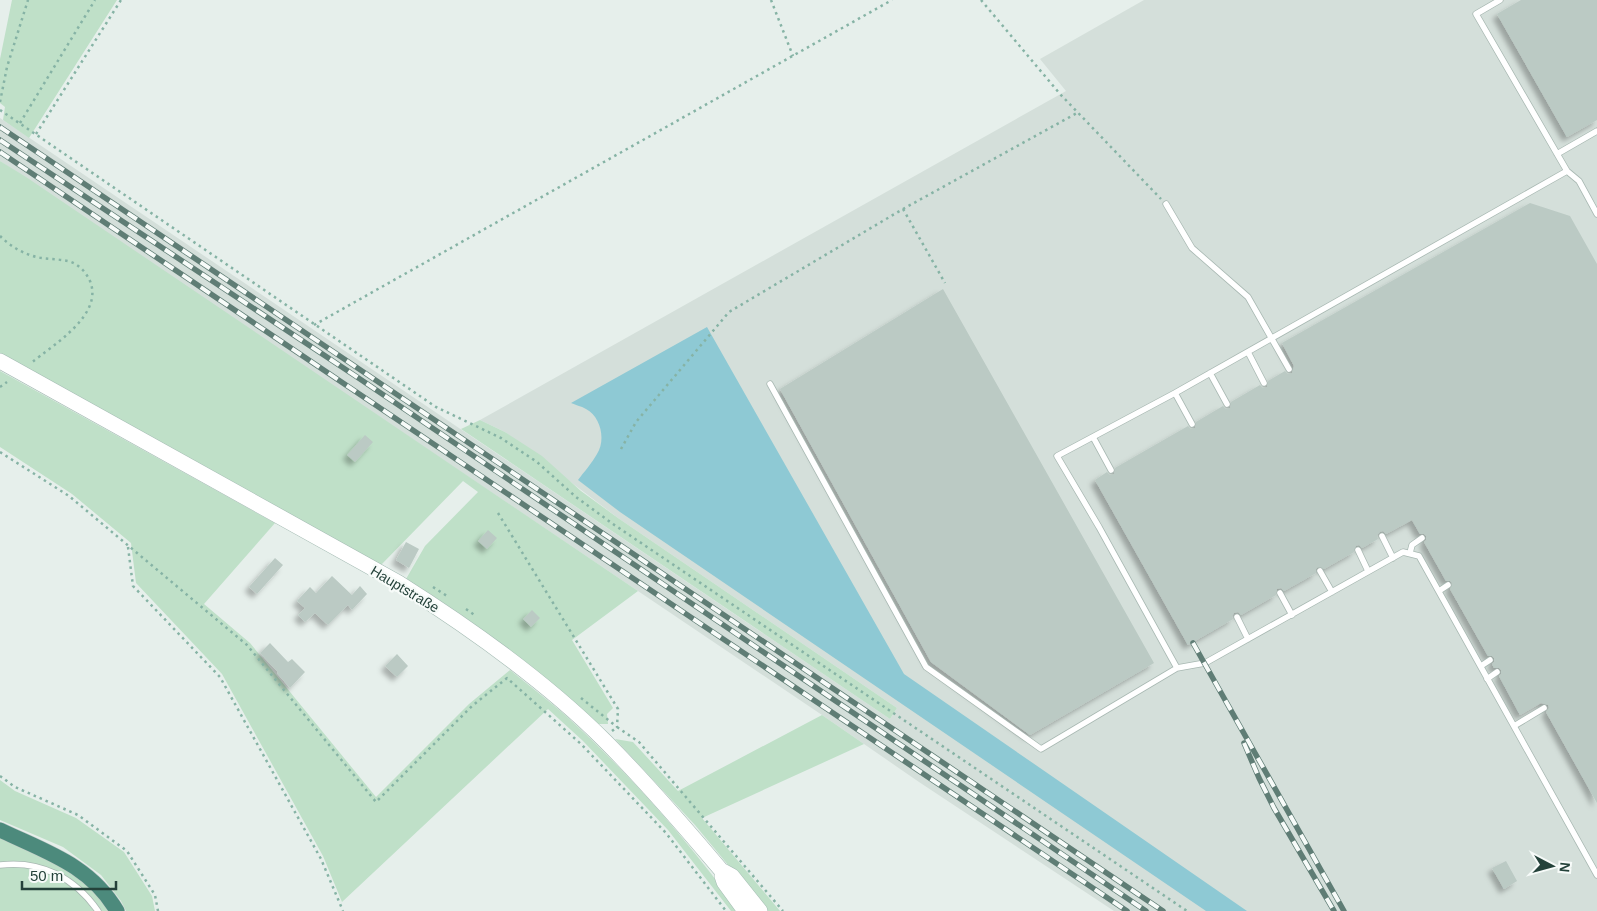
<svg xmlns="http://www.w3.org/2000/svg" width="1597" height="911" font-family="Arial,sans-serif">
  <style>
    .built { fill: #d4dfda }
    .green { fill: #bfe0c8 }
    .water { fill: #8ec9d4 }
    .building { fill: #bbcac4; filter: url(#shadow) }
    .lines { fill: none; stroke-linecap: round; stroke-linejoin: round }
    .service-casing { stroke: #a8b8b2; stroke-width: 7 }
    .secondary-casing { stroke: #a4bbb3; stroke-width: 16 }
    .trunk-casing { stroke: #c2cac8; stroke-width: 16 }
    .path { stroke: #86b3a5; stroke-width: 2.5; stroke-dasharray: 2.5 4; stroke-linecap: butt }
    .service { stroke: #fff; stroke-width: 5.5 }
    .secondary { stroke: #fff; stroke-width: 15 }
    .trunk { stroke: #4c8a7c; stroke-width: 15 }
    .rail-casing { stroke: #5f7d75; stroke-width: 5.5 }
    .rail { stroke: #f7fbf9; stroke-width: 4; stroke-dasharray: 11; stroke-linecap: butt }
    .labels { text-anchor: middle; stroke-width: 4.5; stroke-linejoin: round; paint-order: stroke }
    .street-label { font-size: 14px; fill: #24423a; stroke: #f7fbf9 }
  </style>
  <defs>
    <filter id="shadow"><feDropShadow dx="-4.5" dy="4.5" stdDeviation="2.5" flood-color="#0004"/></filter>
  </defs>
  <rect width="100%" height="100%" fill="#e6efeb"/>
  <path class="built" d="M1144,0h453v911h-483l-195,-129 -97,-67 -822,-554v-43l890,601 7,-11 -279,-190 -113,-86 -25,-12 586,-329 -26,-32z"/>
  <path class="green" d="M12,0h105l-88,138 -26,-18 2,-13 -5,-4v-44z
    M0,161l26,16 612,414 -66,49 41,68 -6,6 1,10h-10c-62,-54 -121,-102 -192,-145l19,-33 53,-54 -15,-11 -82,84 -381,-211z
    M0,371l275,152 -71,81 46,39 126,154 93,-93 41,-34c18,15 37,29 54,44 65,59 123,125 175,197h-8l-63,-81 -85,-89 -35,-32 -206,193 -19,-46 -101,-182 -86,-91 -5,-40 -59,-49 -72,-47z
    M480,420l25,12 37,24 39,35 37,27 279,190 -7,11 -429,-290z
    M822,715l42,29 -162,74 78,93h-14l-71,-86 -80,-86 18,3 45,49z
    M0,780l15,11 61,27 48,34 28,44 3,15h-29l-5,-10 -20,-26 -38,-28 -63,-27z
    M0,838l49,22 32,17 20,23 8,11h-109z"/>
  <path class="water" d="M707,327l197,347 343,237h-41l-586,-399 -42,-32c6,-8 14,-17 19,-26 9,-14 4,-37 -11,-45 -5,-3 -11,-4 -15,-6z"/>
  <path class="building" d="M1521,0h76v120l-30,17 -70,-123z
    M1530,203l40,13 27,48v539l-51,-91 3,-4 -1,-3 -7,-2 -21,12 -21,-39 2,-2v-4l-2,-2h-5l-2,-4 2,-2v-4l-2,-2h-4l-38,-67 2,-6 -2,-2h-4l-22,-39 2,-2v-4l-2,-2h-4l-8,-14 -26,14 -3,-3 -3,1 -3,3 1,4 -16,9 -3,-3 -3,1 -2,6 -30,17 -6,-2 -2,2v4l-32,18 -3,-3 -4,1 -1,6 -35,20 -3,-3 -4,1 -2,3 1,3 -45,26 -93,-165 12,-8 3,3 4,-1 1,-6 73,-42 3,3 4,-1 1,-6 27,-16 3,3 4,-1 1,-6 29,-17 3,3 4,-1 1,-6 17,-10 3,3 4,-1 2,-7 -12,-23z
    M943,289l211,374 -124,72 -99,-73 -151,-273z
    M365,435l8,7 -18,20 -8,-7z
    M488,530l9,8 -10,11 -9,-8z
    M406,542l13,7 -10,19 -13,-8z
    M275,558l8,7 -26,29 -8,-7z
    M332,576l20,19 8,-9 7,8 -15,16 -4,-5 -20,20 -13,-12 -10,9 -7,-7 7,-7 -8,-7 13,-14 6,6z
    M532,610l8,8 -9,9 -8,-8z
    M270,643l18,19 4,-3 13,13 -15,16 -13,-15 1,-1 -18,-19z
    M397,654l11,12 -11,11 -12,-11z
    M1506,861l11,20 -13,8 -12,-21z"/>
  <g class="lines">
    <g class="service-casing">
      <path id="service" d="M1500,0l-24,14 91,157
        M1557,154l40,-23
        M1166,204l26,44 56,49 41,72
        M1248,352l16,31
        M1210,373l17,31
        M770,384l156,283 115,82 136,-81 28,-5 198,-111 16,4 178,319
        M1175,393l17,31
        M1093,437l18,33
        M1382,536l11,22
        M1358,550l10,21
        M1410,553l2,-8 10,-7
        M1320,571l12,21
        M1439,591l9,-6
        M1280,593l12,22
        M1237,617l11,22
        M1481,666l9,-6
        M1177,668l-78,-141 -42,-71 118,-63 392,-222 12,10 18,33
        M1487,679l10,-7
        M1514,726l30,-18
        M0,865c41,-5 75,13 98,46"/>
    </g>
    <g class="secondary-casing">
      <path id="secondary" d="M0,361l399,222c71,45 145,97 205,157 41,41 79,85 117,130l11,6 28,35
        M722,876l2,6 21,29"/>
    </g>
    <g class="trunk-casing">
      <path id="trunk" d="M0,830c46,22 90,35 117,81"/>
    </g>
    <path class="path" d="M771,0l22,56
      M981,0l79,94 101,105
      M0,102l7,-35 21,-67
      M0,110l436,297 65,31 36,24 39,35 37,27 574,387
      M20,123l75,-123
      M36,134l85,-134
      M903,209l42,74
      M0,236c9,9 20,16 33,20 12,4 25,2 38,6 8,3 15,10 19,19 14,34 -37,64 -59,82
      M314,325l578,-325
      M0,387l7,-5
      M621,449l15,-27 93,-110 174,-103 174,-96
      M0,452l69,44 178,149 129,157 96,-96 35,-28 74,66 85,89 60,78
      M498,513l120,196 -1,18
      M128,547l5,39 87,91 101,182 22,52
      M433,587l14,9
      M466,609l10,7
      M581,698l36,29
      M612,731l5,-4 22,15 144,169
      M0,776l15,11 63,28 49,36 28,44 3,16"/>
    <use href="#service" class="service"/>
    <use href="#secondary" class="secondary"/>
    <use href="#trunk" class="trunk"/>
    <g class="rail-casing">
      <path id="rail" d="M0,127l1163,784
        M0,140l357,237 789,534
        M0,152l1127,759
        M1193,643l151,268
        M1244,743l15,35 15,30 60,103"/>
    </g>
    <use href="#rail" class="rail"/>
  </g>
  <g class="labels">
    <g class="street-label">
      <text transform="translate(405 589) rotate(31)" y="5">Hauptstraße</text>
    </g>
  </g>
  <g transform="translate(1552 866) rotate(96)" stroke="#f7fbf9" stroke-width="4" paint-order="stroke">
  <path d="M0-4L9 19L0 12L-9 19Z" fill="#24423a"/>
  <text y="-8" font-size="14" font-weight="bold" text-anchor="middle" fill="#24423a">N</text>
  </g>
  <path d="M22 881v8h94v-8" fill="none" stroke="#24423a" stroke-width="2.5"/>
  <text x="30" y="881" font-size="15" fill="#24423a" stroke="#f7fbf9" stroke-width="4" paint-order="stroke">50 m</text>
</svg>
